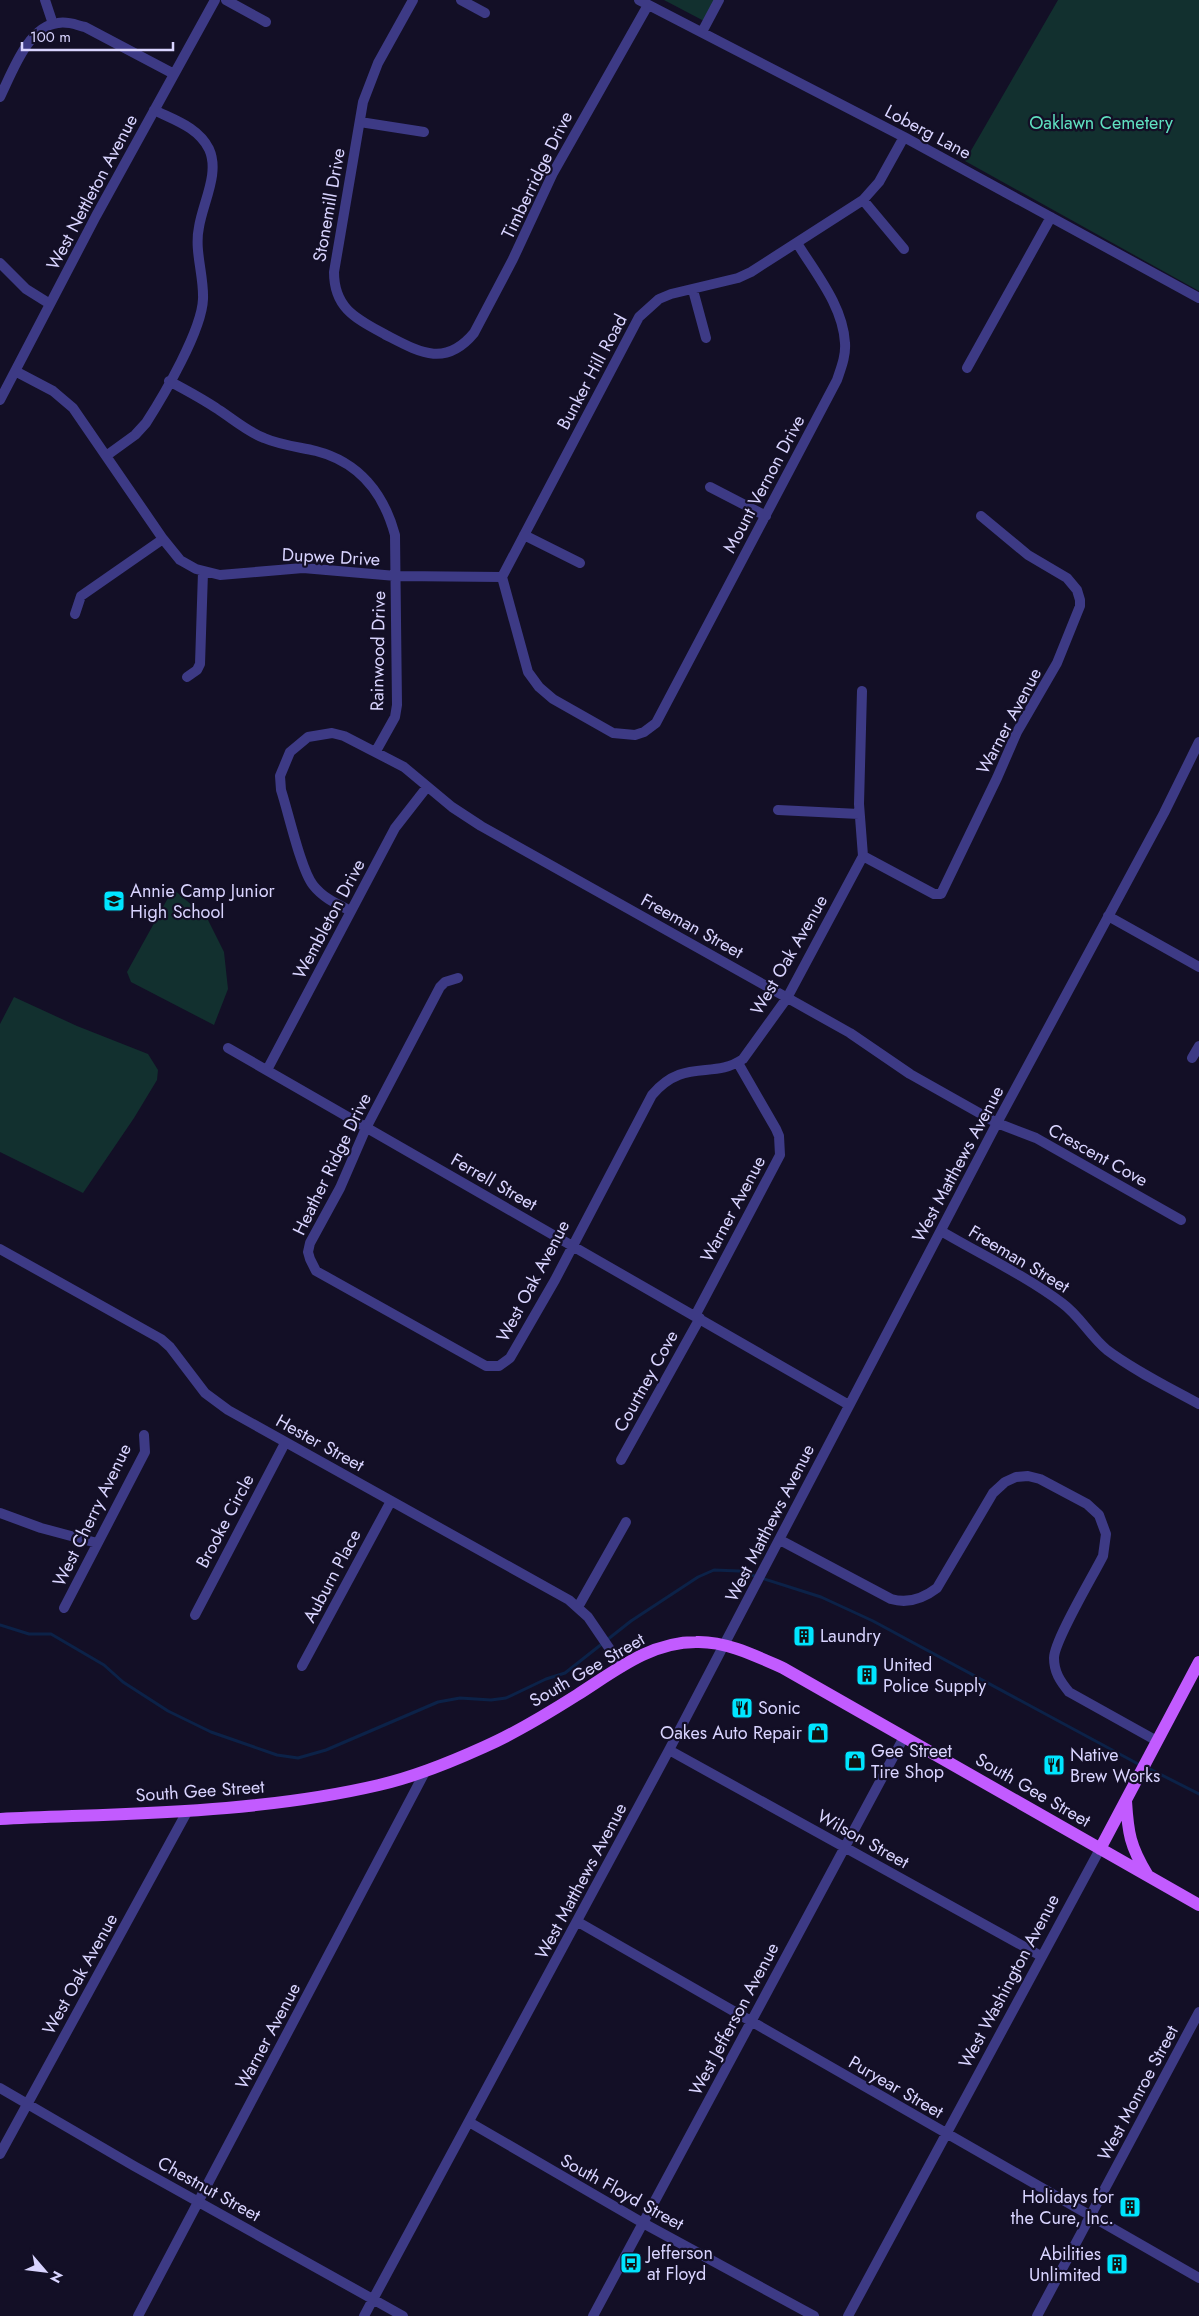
<svg xmlns="http://www.w3.org/2000/svg" width="1199" height="2316" font-family="Jost,sans-serif">
  <style>
    .green { fill: #12302f }
    .lines { fill: none; stroke-linecap: round; stroke-linejoin: round }
    .stream { stroke: #0c2248; stroke-width: 3 }
    .minor { stroke: #3d3a85; stroke-width: 10 }
    .major { stroke: #c25bff; stroke-width: 12 }
    .labels { text-anchor: middle; stroke-width: 4.5; stroke-linejoin: round; paint-order: stroke }
    .park-label { font-size: 18px; fill: #5fe0c0; stroke: #130f26 }
    .street-label { font-size: 18px; fill: #d9d4ff; stroke: #130f26 }
    .poi-label { font-size: 18px; fill: #d9d4ff; stroke: #130f26; text-anchor: start }
  </style>
  <rect width="100%" height="100%" fill="#130f26"/>
  <path class="green" d="M664,0h51l-11,21z
    M1058,0h141v291l-234,-130z
    M173,889l34,29 17,34 4,37 -14,36 -83,-43 -4,-10z
    M14,997l63,29 71,28 10,16 -1,10 -23,38 -51,75 -83,-41v-128z"/>
  <g class="lines">
    <path class="stream" d="M0,1625l29,9h22l53,31 19,17 45,29 43,21 66,23 21,3 28,-8 112,-48 22,-4 31,2 15,-2 40,-19 19,-6 66,-52 67,-44 16,-7 25,1 82,26 52,24 267,144
      M1146,1767l53,27"/>
    <path class="minor" d="M45,0l8,24
      M226,0l40,22
      M413,0l-35,63 -15,39 -29,170c0,37 23,47 52,63 33,17 59,33 88,-2l39,-74 40,-86 95,-168
      M461,0l24,13
      M639,0l265,137 295,161
      M702,32l17,-32
      M0,97c12,-24 28,-71 58,-74 10,-2 18,2 27,4l89,47
      M360,122l64,10
      M863,200l41,49
      M0,263l26,26 24,15
      M693,290l13,48
      M967,368l84,-151
      M15,371l38,20 20,17 90,131 17,21 16,9 24,6 83,-7 93,8 106,1
      M169,381c17,9 34,18 50,29 14,9 29,22 45,28 16,7 35,9 52,13 43,11 68,43 79,84l2,170 -2,12 -19,34
      M0,400l96,-184 119,-216
      M106,456l29,-21 11,-12c18,-28 56,-93 57,-124 1,-24 -9,-48 -4,-72 4,-25 21,-54 10,-78 -11,-22 -35,-29 -55,-39
      M710,487l56,29
      M524,535l56,28
      M502,577l26,95 11,15 14,12 60,34 22,2 9,-3 12,-9 181,-343c4,-12 9,-24 8,-37 -2,-37 -29,-69 -48,-100
      M502,577l137,-260 20,-18 12,-5 67,-16 13,-6 112,-72 16,-18 25,-45
      M75,614l6,-18 82,-57
      M187,677l10,-7 3,-6 3,-92
      M778,810l81,4
      M863,856l71,38h7l56,-116 20,-46 40,-69 23,-57v-6l-3,-10 -10,-12 -39,-23 -47,-39
      M351,911c-14,-7 -28,-13 -38,-26 -12,-15 -25,-74 -32,-95l-1,-14 10,-24 18,-15 24,-4 12,3 60,31 48,40 29,19 369,207 60,41 87,49 39,15 145,82
      M1108,916l91,51
      M458,978l-13,4 -5,5 -74,141 -26,60 -30,55 -2,9 2,7 6,12 170,95h13l11,-8 45,-78 97,-185c32,-38 61,-15 91,-36l44,-61 76,-142 -4,-52 3,-113
      M228,1048l621,357
      M1192,1058l7,-12
      M267,1070l128,-242 32,-41
      M941,1231c39,23 85,45 121,72 18,13 28,33 45,47 28,21 61,37 92,54
      M0,1249l161,90 9,8 35,46 23,17 341,190 19,17 34,50
      M695,1316l85,-161 -1,-19 -3,-7 -38,-66
      M621,1460l79,-142
      M0,1513l41,15 56,15
      M780,1540l111,59c17,5 33,-1 46,-11l56,-95 12,-11 11,-5 12,-1 12,3 47,25 12,11 7,19 -3,22c-10,20 -49,85 -49,102 0,14 6,23 15,34l88,49
      M578,1607l48,-85
      M64,1608l81,-156 -1,-17
      M195,1615l90,-172
      M302,1666l89,-165
      M669,1750l372,206
      M578,1922l621,356
      M0,2088l134,78 269,150
      M469,2122l174,101 171,93
      M0,2154l188,-344
      M138,2316l288,-546
      M364,2316l305,-566 328,-627 167,-310 35,-71
      M593,2316l311,-579
      M848,2316l252,-467
      M1037,2316l162,-304"/>
    <path class="major" d="M1126,1801c2,32 4,45 21,73
      M0,1819c126,-6 255,-5 379,-34 35,-8 72,-23 105,-38 32,-14 63,-33 93,-52 38,-24 73,-53 119,-53 30,-1 60,14 87,26l416,237
      M1100,1849l99,-187"/>
  </g>
  <defs>
    <g id="school-square" transform="scale(1.125)"><rect x="-9" y="-9" width="18" height="18" rx="4" fill="#00e5ff" stroke="#130f26"/><path d="M0-5L7-2L0 1L-7-2ZM-4 1L0 2.5L4 1V4Q0 6-4 4Z" fill="#111"/></g>
    <g id="building-square" transform="scale(1.125)"><rect x="-9" y="-9" width="18" height="18" rx="4" fill="#00e5ff" stroke="#130f26"/><path d="M-4-6H4V6H1V3H-1V6H-4ZM-2.5-4.3h1.7v1.8h-1.7ZM.8-4.3h1.7v1.8H.8ZM-2.5-1h1.7V.8h-1.7ZM.8-1h1.7V.8H.8Z" fill="#111"/></g>
    <g id="restaurant-square" transform="scale(1.125)"><rect x="-9" y="-9" width="18" height="18" rx="4" fill="#00e5ff" stroke="#130f26"/><path d="M-5-6h1v4h1v-4h1v4h1v-4h1v5L-1.5 .5V6h-2V.5L-5-1ZM5-6V6H3V1.5H1.5Q1.5-4 5-6Z" fill="#111"/></g>
    <g id="shop-square" transform="scale(1.125)"><rect x="-9" y="-9" width="18" height="18" rx="4" fill="#00e5ff" stroke="#130f26"/><path d="M-5-2.5h2.3a2.7 3.5 0 0 1 5.4 0H5L5.5 6h-11ZM-1.5-2.5h3a1.5 2.3 0 0 0-3 0Z" fill="#111"/></g>
    <g id="bus-square" transform="scale(1.125)"><rect x="-9" y="-9" width="18" height="18" rx="4" fill="#00e5ff" stroke="#130f26"/><path d="M-5-6H5V4H4V6H2V4H-2V6H-4V4H-5ZM-3.5-4V0h7V-4ZM-3.5 1.2v1.5H-2V1.2ZM2 1.2v1.5H3.5V1.2Z" fill="#111"/></g>
  </defs>
  <g fill-rule="evenodd">
    <use href="#school-square" x="114" y="901"/>
    <use href="#building-square" x="804" y="1636"/>
    <use href="#building-square" x="867" y="1675"/>
    <use href="#restaurant-square" x="742" y="1708"/>
    <use href="#shop-square" x="818" y="1733"/>
    <use href="#shop-square" x="855" y="1761"/>
    <use href="#restaurant-square" x="1054" y="1765"/>
    <use href="#building-square" x="1130" y="2207"/>
    <use href="#bus-square" x="631" y="2263"/>
    <use href="#building-square" x="1117" y="2264"/>
  </g>
  <g class="labels">
    <g class="park-label">
      <text x="1101" y="129">Oaklawn Cemetery</text>
    </g>
    <g class="street-label">
      <text transform="translate(928 132) rotate(28)" y="6">Loberg Lane</text>
      <text transform="translate(537 175) rotate(-64)" y="6">Timberridge Drive</text>
      <text transform="translate(92 192) rotate(-62)" y="6">West Nettleton Avenue</text>
      <text transform="translate(329 205) rotate(-80)" y="6">Stonemill Drive</text>
      <text transform="translate(592 372) rotate(-62)" y="6">Bunker Hill Road</text>
      <text transform="translate(764 484) rotate(-62)" y="6">Mount Vernon Drive</text>
      <text transform="translate(331 557) rotate(3)" y="6">Dupwe Drive</text>
      <text transform="translate(378 651) rotate(-89)" y="6">Rainwood Drive</text>
      <text transform="translate(1009 721) rotate(-62)" y="6">Warner Avenue</text>
      <text transform="translate(329 919) rotate(-62)" y="6">Wembleton Drive</text>
      <text transform="translate(692 926) rotate(29)" y="6">Freeman Street</text>
      <text transform="translate(789 955) rotate(-60)" y="6">West Oak Avenue</text>
      <text transform="translate(1098 1155) rotate(29)" y="6">Crescent Cove</text>
      <text transform="translate(332 1164) rotate(-64)" y="6">Heather Ridge Drive</text>
      <text transform="translate(958 1164) rotate(-62)" y="6">West Matthews Avenue</text>
      <text transform="translate(494 1182) rotate(30)" y="6">Ferrell Street</text>
      <text transform="translate(733 1209) rotate(-62)" y="6">Warner Avenue</text>
      <text transform="translate(1019 1259) rotate(31)" y="6">Freeman Street</text>
      <text transform="translate(533 1281) rotate(-62)" y="6">West Oak Avenue</text>
      <text transform="translate(646 1381) rotate(-61)" y="6">Courtney Cove</text>
      <text transform="translate(320 1443) rotate(29)" y="6">Hester Street</text>
      <text transform="translate(92 1515) rotate(-64)" y="6">West Cherry Avenue</text>
      <text transform="translate(225 1521) rotate(-62)" y="6">Brooke Circle</text>
      <text transform="translate(770 1523) rotate(-63)" y="6">West Matthews Avenue</text>
      <text transform="translate(332 1576) rotate(-62)" y="6">Auburn Place</text>
      <text transform="translate(587 1670) rotate(-30)" y="6">South Gee Street</text>
      <text transform="translate(1033 1790) rotate(30)" y="6">South Gee Street</text>
      <text transform="translate(200 1791) rotate(-4)" y="6">South Gee Street</text>
      <text transform="translate(863 1839) rotate(29)" y="6">Wilson Street</text>
      <text transform="translate(581 1881) rotate(-62)" y="6">West Matthews Avenue</text>
      <text transform="translate(80 1974) rotate(-61)" y="6">West Oak Avenue</text>
      <text transform="translate(1009 1981) rotate(-62)" y="6">West Washington Avenue</text>
      <text transform="translate(734 2019) rotate(-62)" y="6">West Jefferson Avenue</text>
      <text transform="translate(268 2036) rotate(-62)" y="6">Warner Avenue</text>
      <text transform="translate(896 2087) rotate(30)" y="6">Puryear Street</text>
      <text transform="translate(1138 2093) rotate(-62)" y="6">West Monroe Street</text>
      <text transform="translate(209 2189) rotate(29)" y="6">Chestnut Street</text>
      <text transform="translate(622 2192) rotate(29)" y="6">South Floyd Street</text>
    </g>
    <g class="poi-label">
      <text x="130" y="897">Annie Camp Junior<tspan x="130" dy="21">High School</tspan></text>
      <text x="820" y="1642">Laundry</text>
      <text x="883" y="1671">United<tspan x="883" dy="21">Police Supply</tspan></text>
      <text x="758" y="1714">Sonic</text>
      <text x="802" y="1739" text-anchor="end">Oakes Auto Repair</text>
      <text x="871" y="1757">Gee Street<tspan x="871" dy="21">Tire Shop</tspan></text>
      <text x="1070" y="1761">Native<tspan x="1070" dy="21">Brew Works</tspan></text>
      <text x="1114" y="2203" text-anchor="end">Holidays for<tspan x="1114" dy="21">the Cure, Inc.</tspan></text>
      <text x="647" y="2259">Jefferson<tspan x="647" dy="21">at Floyd</tspan></text>
      <text x="1101" y="2260" text-anchor="end">Abilities<tspan x="1101" dy="21">Unlimited</tspan></text>
    </g>
  </g>
  <g transform="translate(45 2271) rotate(118)" stroke="#130f26" stroke-width="4" paint-order="stroke">
  <path d="M0-4L9 19L0 12L-9 19Z" fill="#d9d4ff"/>
  <text y="-8" font-size="14" font-weight="bold" text-anchor="middle" fill="#d9d4ff">N</text>
  </g>
  <path d="M22 42v8h151v-8" fill="none" stroke="#d9d4ff" stroke-width="2.5"/>
  <text x="30" y="42" font-size="15" fill="#d9d4ff" stroke="#130f26" stroke-width="4" paint-order="stroke">100 m</text>
</svg>
